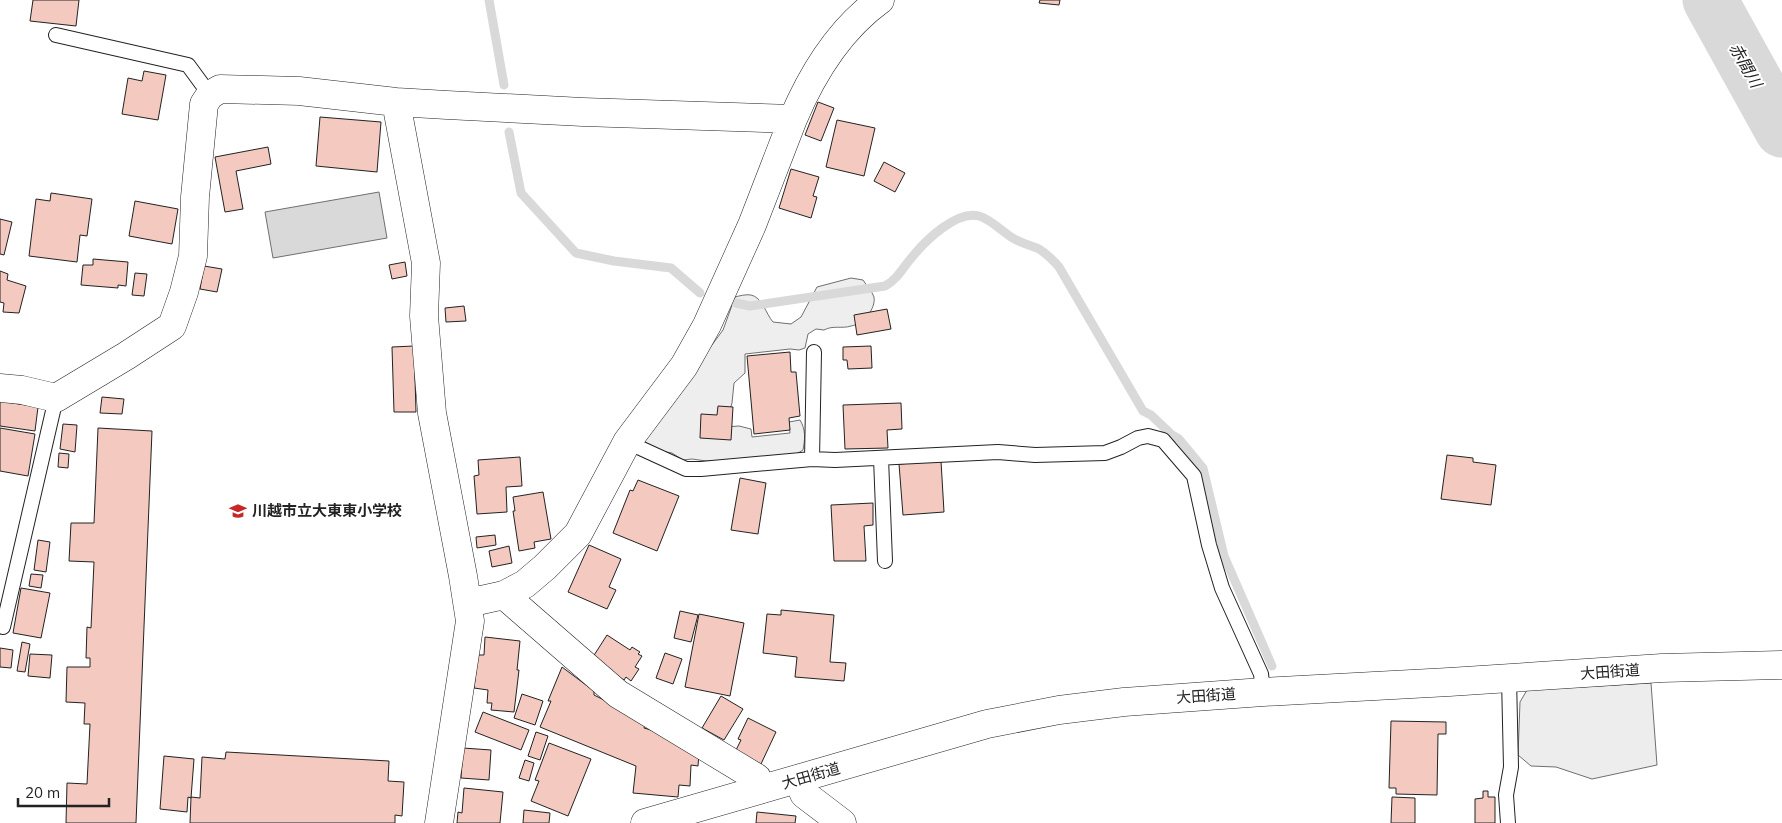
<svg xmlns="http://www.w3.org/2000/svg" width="1782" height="823" font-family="Mulish,'Noto Sans JP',sans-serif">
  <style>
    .green { fill: #eee; stroke: #6f6f6f }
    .parking { fill: #ededed; stroke: #6f6f6f }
    .water { fill: #d9d9d9; stroke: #6f6f6f }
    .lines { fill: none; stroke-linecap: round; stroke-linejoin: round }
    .stream { stroke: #d9d9d9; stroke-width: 9 }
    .river { stroke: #d9d9d9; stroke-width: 55 }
    .building { fill: #f3c9c0; stroke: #222 }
    .service-casing { stroke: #222; stroke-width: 16 }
    .minor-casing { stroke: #222; stroke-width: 29 }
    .tertiary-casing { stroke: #222; stroke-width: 29 }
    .service { stroke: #fff; stroke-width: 14 }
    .minor { stroke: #fff; stroke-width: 28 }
    .tertiary { stroke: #fff; stroke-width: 28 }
    .labels { text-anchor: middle; stroke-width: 4; stroke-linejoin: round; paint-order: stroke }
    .poi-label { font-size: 15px; font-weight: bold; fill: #222; stroke: #fff; text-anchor: start }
    .street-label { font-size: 15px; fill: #222; stroke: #fff }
    .water-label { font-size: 16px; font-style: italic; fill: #222; stroke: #fff }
  </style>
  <rect width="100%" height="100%" fill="#fff"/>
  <path class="green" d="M851,278l12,2c3,5 9,11 11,17 2,12 -11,27 -23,29 -9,3 -18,-1 -27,4l-8,-1 -8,5 -3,14 -6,2 -9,-1 -45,5v19l-11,10 -2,20 -7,24 14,-1 12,3 1,8 38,-4 -1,-11 11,-2c6,10 5,19 3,30l-15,9 -82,2 -14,-2 -9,1 -11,-7 -12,-2 -17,-10 6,-11 74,-100 12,-33c4,-1 11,-3 16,-2 11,2 15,19 22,27l18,2 10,-7 16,-30z"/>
  <path class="parking" d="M1651,683l6,82 -65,14 -36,-12 -25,-1 -13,-11 2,-53 7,-12z"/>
  <path class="water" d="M379,192l8,46 -114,20 -8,-46z"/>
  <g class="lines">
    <path class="stream" d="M489,0l15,85
      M509,132l12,61 55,60 38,8 57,7 29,25
      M736,303l14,3 135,-20c13,-7 18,-19 28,-30 13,-16 44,-46 66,-40 11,3 23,15 32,21 9,6 19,8 28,12 8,5 14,11 20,18l84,144 8,4 21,20 7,4 24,29 21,88 48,110"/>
    <path class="river" d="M1710,0l72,130"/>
  </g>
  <path class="building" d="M33,0h46l-3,26 -46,-5z
    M1040,0h20l-1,5 -20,-2z
    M144,71l22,4 -8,45 -36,-6 6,-36 14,3z
    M818,102l16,6 -13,33 -16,-6z
    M320,117l61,5 -4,50 -61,-6z
    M837,120l38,8 -11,48 -38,-9z
    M268,147l3,17 -35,7 7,38 -18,3 -10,-55z
    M884,162l21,11 -10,19 -21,-11z
    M791,169l28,8 -6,19 4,1 -6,21 -32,-10z
    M51,193l41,6 -5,37 -7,-1 -3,27 -48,-6 7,-57 14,2z
    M135,201l43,8 -6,35 -43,-8z
    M0,219l12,3 -8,33 -4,-1z
    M93,259l35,3 -2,24 -8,-1v3l-37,-3 2,-20h10z
    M405,262l2,14 -15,3 -3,-14z
    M204,266l18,3 -5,23 -17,-3z
    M0,271l8,3 -1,6 19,6 -7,27 -16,-1 1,-9 -4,-1z
    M135,273l12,1 -3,22 -12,-1z
    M464,306l2,15 -20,1 -1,-14z
    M887,309l4,20 -34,6 -3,-20z
    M414,346l2,66h-22l-2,-65z
    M871,346l1,22 -24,1 -1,-9h-4v-13z
    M790,352l1,20h5l4,44 -11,2 1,12 -36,4 -7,-78z
    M102,397l22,2 -2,15 -22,-1z
    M0,401l38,6 -3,24 -35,-5z
    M901,403l1,26 -15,1 1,18 -43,1 -2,-44z
    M718,406l15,1 -2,33 -31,-2 1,-24 16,1z
    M63,424l14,1 -2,27 -15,-3z
    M0,428l35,6 -7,42 -28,-5z
    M98,428l54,3 -16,392h-70l1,-40 20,1 3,-60h-6l1,-21 -19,-1 1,-35h23v-9h-4l1,-31 4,1 3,-66 -25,-1 2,-38h23z
    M59,453l10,1 -1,14 -10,-1z
    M1447,455l26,3v4l23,3 -5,40 -50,-6z
    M520,457l2,29 -16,1 1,25 -30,2 -3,-38 5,-1 -1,-15z
    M941,461l3,51 -41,3 -4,-51z
    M740,478l26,5 -8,51 -27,-4z
    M638,480l41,16 -22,55 -44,-18 17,-43 3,1z
    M543,492l8,47 -17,3 1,6 -16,3 -6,-40h2l-2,-14z
    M873,503v22l-9,1 2,35h-32l-3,-56z
    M495,535l1,10 -19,3 -1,-11z
    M38,540l12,2 -4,30 -12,-2z
    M589,545l32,14 -12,28 7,3 -9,19 -39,-17z
    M509,546l3,17 -20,4 -3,-16z
    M31,574l12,1 -2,13 -12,-2z
    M21,588l29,5 -9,45 -28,-5z
    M781,610l53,5 -4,47 16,1 -2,18 -49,-4 2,-20 -34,-4 4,-39 14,1z
    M680,611l18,4 -7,27 -17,-4z
    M699,614l45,9 -14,73 -45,-9z
    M607,635l23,15 2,-3 8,5 -2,2 4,2 -7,11 4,2 -8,12 -5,-4 -2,3 -33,-20z
    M485,637l35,4 -3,29h2l-5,42 -23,-2 1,-7h-5l1,-13 -14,-2 4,-33h6z
    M22,642l8,2 -5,28 -8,-1z
    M0,648l13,2 -2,18 -11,-1z
    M665,653l17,6 -9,25 -17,-6z
    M30,654l22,1 -2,23 -22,-2z
    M562,667l32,24v4l52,26 -2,7 24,7 31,18 -1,13 -7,-1 -1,21 -11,-1 -1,12 -45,-4 3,-27 -96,-39 11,-26h-3z
    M522,694l21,7 -8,24 -21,-7z
    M721,696l22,13 -19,31 -22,-12z
    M483,712l46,18 -8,20 -46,-18z
    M748,718l28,14 -15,32 -26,-12 6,-12 -3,-1z
    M1391,721l55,1v12h-8l-1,61 -41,-1v-6h-7z
    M536,732l12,4 -8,24 -12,-4z
    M549,743l42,16 -23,57 -37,-15 8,-20 -4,-1z
    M463,748l28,2 -2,30 -28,-2z
    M226,752l163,9 -1,20 16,1 -2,34 -7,-1v8h-205l1,-26 9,1 2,-41 23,2z
    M164,756l30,3 -3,39 -3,-1 -1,15 -27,-3z
    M525,760l9,3 -5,18 -10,-3z
    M464,788l39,4 -3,31h-43l1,-11 4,1z
    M1483,791h5v6h7v26h-20v-24l8,-1z
    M1392,797l23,1v25h-24z
    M524,810l26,3 -1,10h-26z
    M757,812l39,4 -1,7h-39z"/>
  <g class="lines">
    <g class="service-casing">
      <path id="service" d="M56,35l132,30 22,30
        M627,442l59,27h15l111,-10 23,1 163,-8 37,3 70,-2 16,-6 17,-9 10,-2 15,4 31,36 15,69 13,43 39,86 2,18
        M881,458l4,103
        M812,459l2,-107
        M3,627l53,-229
        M1508,823l-2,-28 5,-28 -2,-89"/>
    </g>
    <g class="minor-casing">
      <path id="minor" d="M396,102l30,161 -2,53 8,97 31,163 7,45 -31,202
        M0,388l22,2 34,8 70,-42 46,-30 12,-34 9,-36 2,-59 9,-93 6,-9 10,-6 79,2 97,11 51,3 136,7 210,7c19,-45 47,-90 87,-119
        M504,595l114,99 139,84 4,11
        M468,603l36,-8 21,-11 20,-17 33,-33 49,-92 57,-76 23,-41 45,-100 41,-106
        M799,779l5,15 38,29"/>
    </g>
    <g class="tertiary-casing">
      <path id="tertiary" d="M645,823l342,-99 72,-14 65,-8 139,-10 186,-10 213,-14 120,-3"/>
    </g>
    <use href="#service" class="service"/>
    <use href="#minor" class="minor"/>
    <use href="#tertiary" class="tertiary"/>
  </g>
  <defs>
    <g id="school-bare" transform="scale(1.35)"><path d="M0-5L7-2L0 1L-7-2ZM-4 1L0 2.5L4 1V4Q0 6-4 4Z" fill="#c62828" stroke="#fff" stroke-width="2.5" paint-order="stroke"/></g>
  </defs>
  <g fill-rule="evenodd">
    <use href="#school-bare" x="238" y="511"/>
  </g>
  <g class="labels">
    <g class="poi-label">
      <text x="252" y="516">川越市立大東東小学校</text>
    </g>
    <g class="street-label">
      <text transform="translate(1610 672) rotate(-4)" y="5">大田街道</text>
      <text transform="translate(1206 696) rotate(-4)" y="5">大田街道</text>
      <text transform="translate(811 776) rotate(-16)" y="5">大田街道</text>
    </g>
    <g class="water-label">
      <text transform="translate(1746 65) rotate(61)" y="6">赤間川</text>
    </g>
  </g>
  <path d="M18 798v8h91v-8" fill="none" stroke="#222222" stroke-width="2.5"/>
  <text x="25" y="798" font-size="15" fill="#222222" stroke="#ffffff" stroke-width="4" paint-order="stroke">20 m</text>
</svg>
